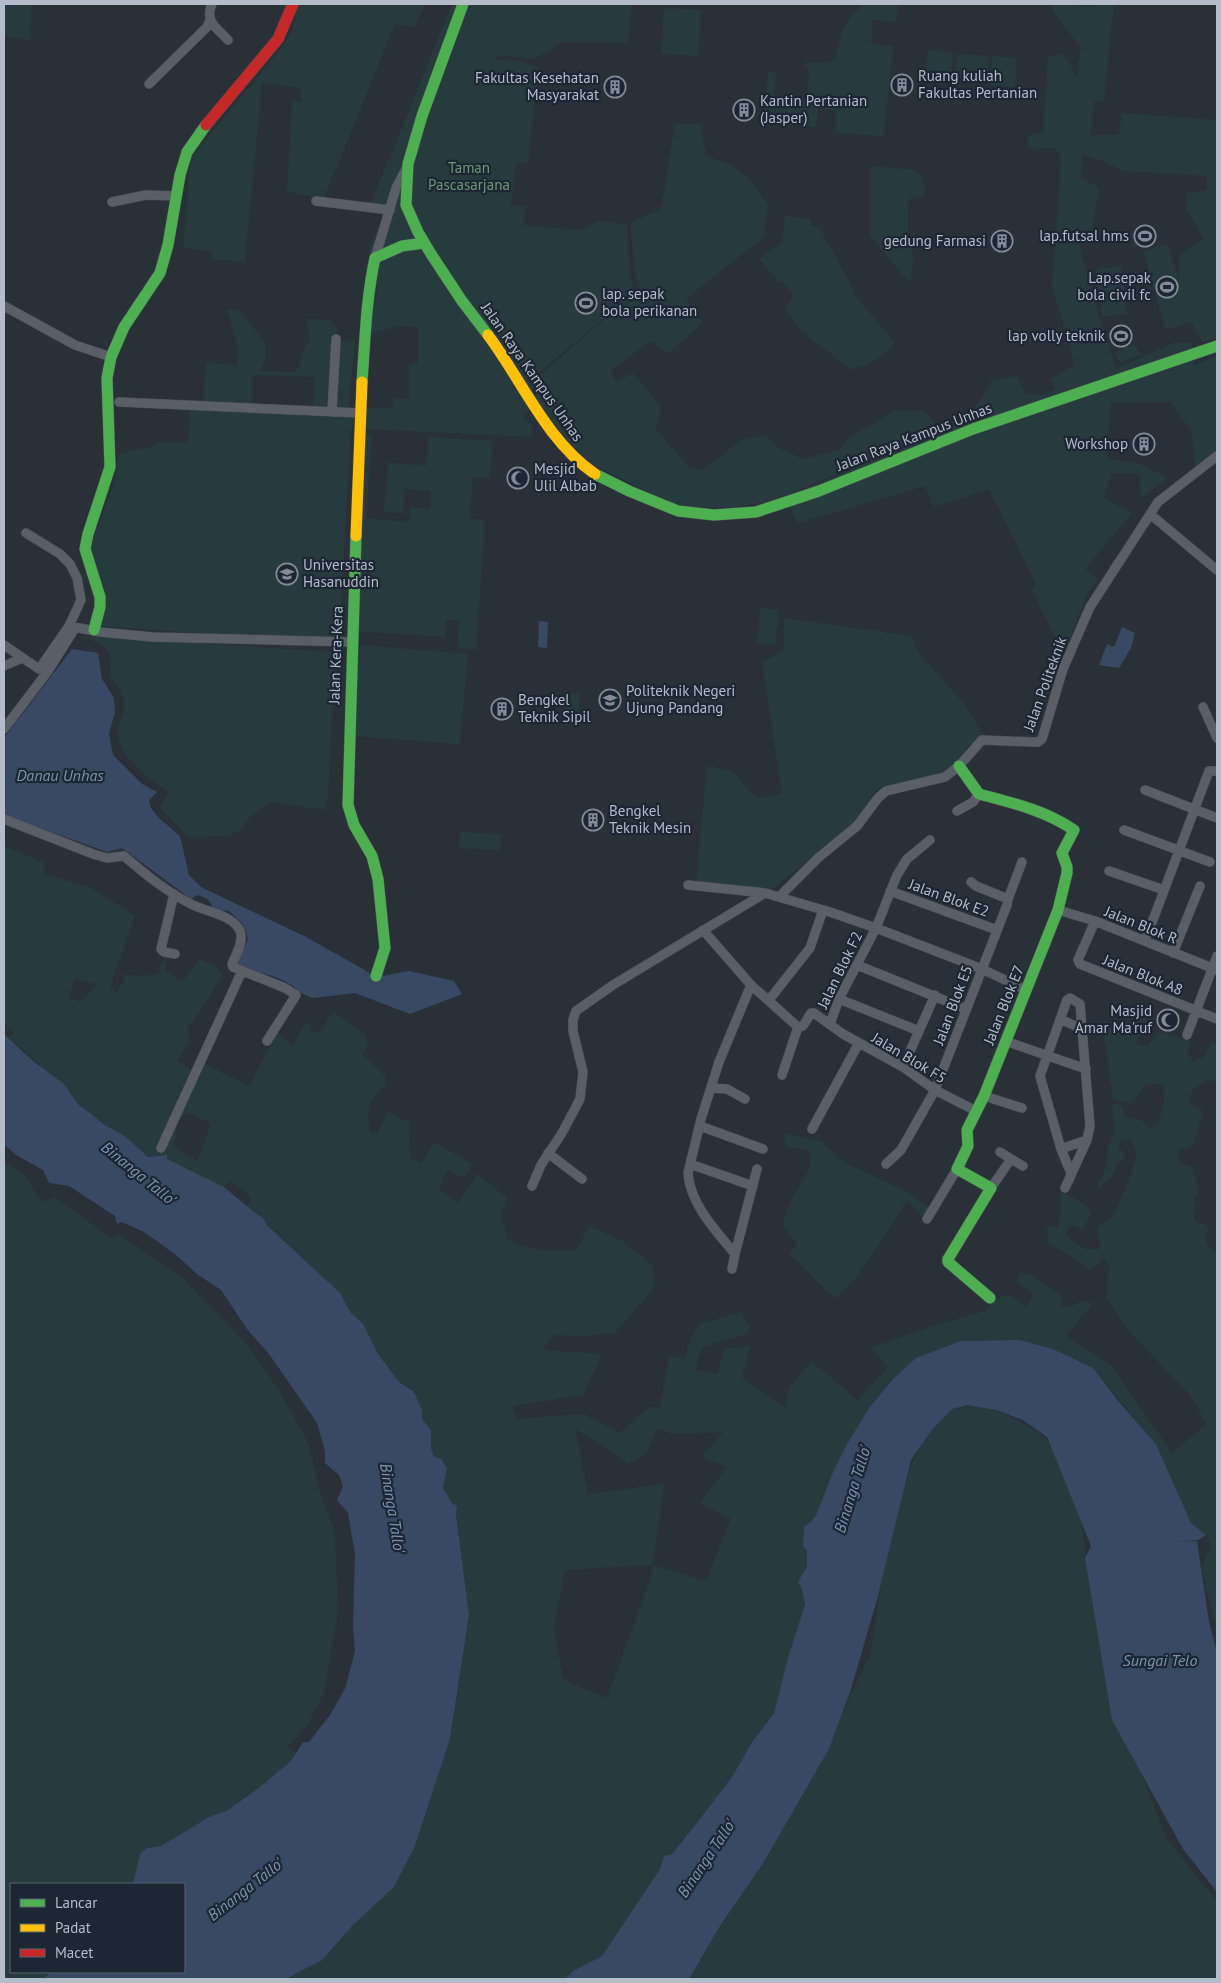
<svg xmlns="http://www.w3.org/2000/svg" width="1221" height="1983" font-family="'PT Sans',sans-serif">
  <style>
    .green { fill: #273a3e; fill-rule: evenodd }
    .water { fill: #384963 }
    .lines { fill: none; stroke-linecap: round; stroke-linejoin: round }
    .street-casing { stroke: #484c53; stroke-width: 10 }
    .fast-casing { stroke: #484c53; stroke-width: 12 }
    .slow-casing { stroke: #484c53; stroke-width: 12 }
    .jam-casing { stroke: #484c53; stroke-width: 12 }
    .street { stroke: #5a5e66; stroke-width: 9 }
    .fast { stroke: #4caf50; stroke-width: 11 }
    .slow { stroke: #ffc107; stroke-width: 11 }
    .jam { stroke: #c62828; stroke-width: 11 }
    .labels { text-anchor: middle; stroke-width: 4.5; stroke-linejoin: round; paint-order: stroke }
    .poi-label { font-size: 15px; fill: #b4bcc9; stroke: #1d2633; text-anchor: start }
    .park-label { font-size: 15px; fill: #6b9a76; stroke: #1d2633 }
    .street-label { font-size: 15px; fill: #b4bcc9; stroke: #1d2633 }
    .water-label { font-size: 16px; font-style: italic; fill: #7c92b1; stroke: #1d2633 }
  </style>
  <rect width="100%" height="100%" fill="#2a3038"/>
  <path class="green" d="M4,4h28l-2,36 -26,-4z
    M299,4h126l-11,23 -19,-3 -71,174 -37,-6 5,-90h9v-14l-39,-5 -17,179 -34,-3 1,-8 -29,-3 8,-90 88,-107 13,-20z
    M452,4h180l-4,39 -66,-1 -27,17 -39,-4v5l23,1 20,7 -11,95h-12l-5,43h15l-3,19 58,5 17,-9 29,4 3,47 3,22 -101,84 2,2 106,-91 -5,-17 -5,-49 31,-14 14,-85h26l5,32 26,9 21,17 15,23 -4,32 -78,62 17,24 -35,31 -17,-13 -41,30 6,10 17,-8 29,35 -7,20 35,40 13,2 40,-31 22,-4 14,13 25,11 35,-9 13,-14 42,-25h29l19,19 -170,71 -43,7 -51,-2 -73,-35 -29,-18 -40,-51 -13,13 9,12v10l-166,-8 1,-21h25l2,-10 15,1v-34l9,-2v-36l-20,-1 -28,8 1,-20 7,-28 -12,-3 4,-35 13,-31 -12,-14z
    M865,4h33l-2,18 -23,-2 -2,24 22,2 -9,90 -49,-3 1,-23 -18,-1 -2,18 -52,-5 4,-50 8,1 -2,22 33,3 2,-29 -5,-1 1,-6 23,1 8,-5c3,-23 9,-40 29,-54z
    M1053,4h22l1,2 21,1 1,-3h16l-10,97h-10l-3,34h26l2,-1 3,-21 95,7v218l-14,4 -12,-20 -25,8 -23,-78 24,-8 12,36v-24l25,-17 -18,-30 1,-16 20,-3v-14l-84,-5 -20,-10 -20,-6 -2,22 18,11 -7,43 -14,9 17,63 21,66 58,-26h18l1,23 24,-10v97l-22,16 -4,-39 -21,-28 -59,1 -4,55 36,7 24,13 -26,21 -1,-25 -28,-1 -8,25 28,15 -47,56 13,9 -13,20 -21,57 -32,-65 4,-6 -47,-95 -55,18 -9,-21 -127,37 -7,-14 -3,-13 153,-64 31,-19 19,-32 26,-5 8,17 13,2 18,-5 -5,-11 23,-14 -4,-21 -18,-56 9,-132 -6,-8 -26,1 -1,-13 15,-4 5,-75 12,-3c9,5 12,12 14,22l3,-1 4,-27 -28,-36z
    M664,8l37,2 -3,46 -37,-2z
    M928,50l25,3 -3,29 -25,-2z
    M957,54l32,2 -2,22 -32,-2z
    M992,56l25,2 -2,29 -25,-2z
    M870,166l40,3 10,4 6,18 -2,5 -13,1 -3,8v32l6,20 -4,27 -40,-49z
    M785,216l26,3v7l8,1 31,56 4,11 41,49c-14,15 -24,22 -45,26l-49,-38 -16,-21 8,-15 -11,-14 -3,1 -20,-23 23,-17z
    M1155,225l4,14 -25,8 -4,-15z
    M1121,266l6,48 -25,3 -5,-48z
    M227,310h11l27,32v20l-6,9 35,1 6,-7 2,-13 8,-13 -4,-20 24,1 8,10 -6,8 -2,70 -17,-1 1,-30 -61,-2 -2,29 -48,-3 3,-38 31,2 1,-16z
    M1128,324l6,16 -21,8 -6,-15z
    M355,340l-7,77 8,1 -5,12 -12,209 -99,-3 -140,-10 6,-19 -1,-15 -9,-23 -6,-23 23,-59 4,-17v-15l20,-6 11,-1 9,-5 31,-1 3,-34 145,9 4,-76z
    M1135,344l5,11 -20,8 -5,-11z
    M366,434l6,1 -6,83 43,4 1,-15 20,2 1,-18 -26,-2 -2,24 -19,-1 4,-49 38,2 3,-28 64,4 -3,37 -17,-1 -3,42 15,1 -9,129 -19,-1 2,-28h-13l-1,17 -92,-6z
    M760,608l19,2 -4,35 -18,-2z
    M784,618l128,18 7,17 45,51 20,32 -17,11 -5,9 -17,17 -66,15c-10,8 -12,21 -20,32l-89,71 -74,-10 11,-115 25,5 24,27 26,-4 -20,-132 22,-11z
    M80,636l255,16 -7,146 -4,12 -52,-8 -21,14 -11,14 -12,6 -40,1 -28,-29 8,-16c-19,-14 -51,-35 -50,-62 0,-6 4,-13 6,-18 3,-13 -7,-26 -14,-36 4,-30 -5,-30 -30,-40z
    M360,645l108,9 -8,90 -108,-8z
    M567,693l13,1 -2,25 -13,-1z
    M460,832l41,2 -1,16 -41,-2z
    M4,846l41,17 -1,11 46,13 45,29 -25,71 6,6 8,-12 1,-6 18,1 18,-3 -3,-4 9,-14 -2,15 12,9 7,1 16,-21 15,7 7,9 -18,31 -17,23 3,10 -13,22 19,12 7,-10 47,23 15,-31 13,-22 15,12 13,-23 5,2 -2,4 10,6 14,-23 32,23 3,11 -6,9 23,22 2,10c-5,1 -6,3 -10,7 -11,13 -9,23 -7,39l7,1 11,-21 22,11 -1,22 2,13 10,5 14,-21 37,22 -8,14 -17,-8 -8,19 19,14 20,-29 29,24 -6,18 7,23c21,12 44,13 68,11l13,-24 35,16 29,24 2,21 -40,46 -33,3 -28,-1 -12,15 60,4 -19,41 -70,11 2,13 68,-5 37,19 29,-26 11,1 9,-52 15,2 7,-19 9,-15 41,-12 10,15 -5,7 -44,13 -7,23 22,4 7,-25 26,-3 -8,32 43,29 4,-20 22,-26 47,39 30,-33 -18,-19 63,-22 52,-15 8,-10 16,-7 18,13 7,-12 -17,-14 3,-7h10l33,23 -3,8 7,2 16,-6 10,2 -27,33 45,29 61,88 35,-29 -18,-30 -55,-57 -27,-38v-22l3,-8 -6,-11 -14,13 -14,-12 -28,-16 -1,-18 11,3 3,-19 -1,-18 25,13 6,10 -9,17 -6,-6 -8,2 -2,9 19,13h16l-4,-20c5,-7 9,-8 15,-13 6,-6 25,-54 24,-63 0,-5 -4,-10 -6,-15l-10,3 -2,9 5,1 3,6 -8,6 -6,13 -16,14 11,-25v-15l7,-20 -2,-27 11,3 2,11 18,4 7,8 8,-5 6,-21 -1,-19 -18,1 -14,19 -18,-5 -11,-77h31l6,-15 3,-2 11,3 -17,36 12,2 10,-15 33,10 -3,12 5,9 12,-6 7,-14 5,2v38l-9,-2 -16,10 -2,13 13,8 -9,33 -7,4 -9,2 2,13 12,4 7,25 -4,7 -1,21 14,6 -2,17 7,8 4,1v377l-16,-61 10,-23 -3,-8 -17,-14 -34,-77 -64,-78 -105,-26 -27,-1 -68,38 -24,29 -22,36 -14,28 -17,43 -5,7 -7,4 -1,21 4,3v16l-5,23 3,16 -16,49 -15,59 -22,29 -20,35 -39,51 -21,26 -8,2 -4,13 -58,87 -29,15 -8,8h-279l36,-19 32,-36 61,-78 35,-107 19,-124 -13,-101 1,-8 -5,-3 -9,-15 4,-20 -6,-9 -7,-3 -3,-7v-19l-9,-11v-9l-6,-14 -3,-5 -14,-9 -21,-28 -15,-30 -12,-11 -11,-20 -73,-69 -4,-6 -16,-11 4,-8 -5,-7 -15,-11 -7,6 -57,-28 -1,-4 -18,2c-8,-7 -15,-15 -24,-20 -20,-13 -41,-24 -53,-45l-63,-55 6,-4 -10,-10zM75,979l21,5 -2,4 -14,13 -12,-2zM186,1112l25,11 -13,38 -24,-15 4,-24zM575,1429l27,16 26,19 18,-10 11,-25 16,5 50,-2 -22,25 26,10 -27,36 31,16 -25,62 -53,-16 11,-81 -76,10zM653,1565l-3,15 -43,118 -44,-18 -9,-53 11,-57z
    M783,1133l38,8 23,21 67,32 23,18 -11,4 -16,-16c-17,26 -49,84 -73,98l-45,-44 8,-11 -15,-18 11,-29 17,-28 -1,-18 -23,-3z
    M4,1161l26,19 -1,3 9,13 7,6 9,-5 58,41 7,-3 61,41 64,65 35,49 30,54 10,46 16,42 3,80 -14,81 -17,33 -20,21 8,6 -3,8 -32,26 -32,23 -19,7 -48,29 -14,2 -7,6 -7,30h-122v88h40l-8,7h-39z
    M956,1405c8,0 18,0 27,1 11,2 54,23 61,31 25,30 42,82 41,121l56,214 25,66 51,64v77h-329l-2,-4 1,4h-198l31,-53 42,-61 66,-115 12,-32 31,-66 16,-111 25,-78 12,-24 17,-22z"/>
  <path class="water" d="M539,621l9,1 -1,26 -9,-1z
    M1122,627l13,6 -4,15 -12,20 -20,-3 8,-21 7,3z
    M72,649l26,4 4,26 12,19 1,14 -6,22 4,21 29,29 15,8 -8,8 2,8 7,9 22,19 9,39 12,12 105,50 71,40 32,-6 45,10 8,13 -52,20 -55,-21 -42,5 -14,-6 -7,-7 -16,-8 -38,-11 -1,-3 11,-24 -2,-8 -4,-8 -13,-12 -15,-2 -6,-10 -11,-4 -6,4 -69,-51 -15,4 -103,-37v-77z
    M4,1034l29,27 31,23 14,20 27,21 21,12 22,20 19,-2v4l57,28 30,25 9,6 4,7 73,68 11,20 12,11 15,30 21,28 14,9 3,5 6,14v9l9,11v19l3,7 7,3 6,9 -4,20 9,15 5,3 -1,8 13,101 -19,124 -35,107 -21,41 -40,37 -32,36 -36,19h-243l8,-7h133v-88h-51l7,-30 7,-6 14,-2 48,-29 19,-7 32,-23 31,-26 12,-19h6l21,-27 15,-26 10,-38 -2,-23 2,-74 -7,-41 -11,-13 6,-14 -4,-11 -14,-12v-12l-8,-28 -48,-69 -22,-25 -26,-39 -24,-16 -21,-19 -32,-23 -22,-10 -5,2 -2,-8 -46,-30 -20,-3 -6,-13 -27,-15 -12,-11z
    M1020,1340l35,10 38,18 26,34 37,42 35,79 15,12 -8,5 -23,2 22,-1 12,81 8,31v239l-34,-43 -71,-129 -27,-162 6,-12 -44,-109 -24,-17 -27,-10 -29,-5 -15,4 -21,22 -20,29 -33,136 -27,93 -22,60 -67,116 -42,61 -31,53h-124l8,-8 29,-15 58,-87 4,-13 8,-2 21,-26 39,-51 20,-35 22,-29 15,-59 16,-49 -3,-16 -4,-7 9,-16v-16l-4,-3 1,-21 7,-4 5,-7 17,-43 14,-28 22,-36 24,-29 23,-21 45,-17z"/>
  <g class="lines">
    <g class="street-casing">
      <path id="street" d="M212,4c-8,17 5,24 16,36
        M149,84l58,-57 3,-7
        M316,201l74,9
        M112,202l34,-7 31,1
        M375,258l21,-70 10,-19
        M4,306l71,39 36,12
        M119,402l241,11
        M332,412l4,-73
        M1150,514l67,56
        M26,533l34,21 10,10 7,14 4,22 -12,26
        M4,645l35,24 30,-43 31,6 52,5 199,5
        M4,666l18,-8
        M1203,707l14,31
        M4,729l44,-58 27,-43
        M1145,790l72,28
        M957,811l16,-9 6,-8
        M4,819l89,35 14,4 17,-2c21,18 44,37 69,49 14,7 40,10 47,26 4,10 -4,24 -8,33l1,3 52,21 11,7 -29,46
        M1124,830l86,32
        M1109,871l55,19
        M688,885l77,8 65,19 46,16 106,41 44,21
        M890,891l107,39
        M174,894l-13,55 3,3 11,2
        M779,897l39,-39 39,-32 21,-28 8,-7 59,-14 14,-11 23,-26 50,2h6l4,-3 21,-70 27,-62 68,-105 59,-46
        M1008,899l14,-37
        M1058,910l37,11 122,49
        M1095,921l-17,39 2,4 137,55
        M703,930l48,55
        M1145,941l64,-170h8
        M1173,953l27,-67
        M857,965l109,44
        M839,999l80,32
        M769,1000l41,-52 13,-38
        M1060,1019l22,10
        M830,1024l9,-25 37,-71 21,-53 10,-16 23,-19
        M1187,1035l30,-79
        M1005,1041l81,28
        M903,1067l32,-72
        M782,1075l16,-48 5,-1 8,-13h3l29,21 60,33 32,23 41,21
        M711,1088l16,1 18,10
        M984,1096l38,12
        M700,1126l63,23
        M812,1129l47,-86
        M161,1148l81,-177
        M1061,1149l26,-9
        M548,1153l34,26
        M1011,1159l12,7
        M690,1164l63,22
        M886,1164l15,-14 34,-60 72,-185 1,-6 -32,-13 -5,-4
        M532,1186l9,-21 21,-32 18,-34 3,-27 -10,-41v-11l3,-9 37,-26 152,-92
        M991,1188l20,-29 -11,-7
        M1065,1188l22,-48 3,-14 -10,-122 -10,-6 -3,2 -27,76 21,73 10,24
        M927,1219l30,-50
        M735,1254l22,-85
        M732,1269l3,-15c-19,-23 -45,-50 -47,-81l13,-54 18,-57 32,-77 47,42"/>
    </g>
    <g class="fast-casing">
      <path id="fast" d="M463,4l-41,112 -14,48 -2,41 12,27 13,22 31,47 26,34
        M362,382c3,-41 4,-83 13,-124l27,-12 22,-3
        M595,474l34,17 49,20 36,4 42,-3 63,-21 154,-62 244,-83
        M356,536l-8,269 6,20 18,31 6,23 7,69 -9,28
        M94,630l6,-23v-10l-15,-48 3,-15 22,-67 -3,-89 4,-21 13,-30 36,-54 8,-28 12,-70 7,-23 19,-27
        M959,766l20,28c34,9 65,16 95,36l-12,23 5,14v6l-9,37 -74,186 -17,34 1,16 -11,23 34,19 -43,71v3l42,36"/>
    </g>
    <g class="slow-casing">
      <path id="slow" d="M488,335c35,47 58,105 107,139
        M356,536l6,-154"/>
    </g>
    <g class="jam-casing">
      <path id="jam" d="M206,125l72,-86 15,-35"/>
    </g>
    <use href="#street" class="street"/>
    <use href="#fast" class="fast"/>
    <use href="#slow" class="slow"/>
    <use href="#jam" class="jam"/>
  </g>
  <defs>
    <g id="building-ring" transform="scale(1.125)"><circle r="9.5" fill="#1d2633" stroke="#848b96" stroke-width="1.5"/><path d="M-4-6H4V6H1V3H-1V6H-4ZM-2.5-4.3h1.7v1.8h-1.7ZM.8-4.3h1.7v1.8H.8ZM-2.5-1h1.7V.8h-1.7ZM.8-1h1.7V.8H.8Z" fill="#848b96"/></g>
    <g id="stadium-ring" transform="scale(1.125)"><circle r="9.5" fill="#1d2633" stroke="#848b96" stroke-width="1.5"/><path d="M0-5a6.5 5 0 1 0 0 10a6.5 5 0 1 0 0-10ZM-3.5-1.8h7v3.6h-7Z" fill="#848b96"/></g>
    <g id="mosque-ring" transform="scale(1.125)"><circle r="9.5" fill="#1d2633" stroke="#848b96" stroke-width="1.5"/><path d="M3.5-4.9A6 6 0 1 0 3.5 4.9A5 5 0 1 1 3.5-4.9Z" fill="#848b96"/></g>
    <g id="university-ring" transform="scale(1.125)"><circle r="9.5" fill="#1d2633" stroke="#848b96" stroke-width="1.5"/><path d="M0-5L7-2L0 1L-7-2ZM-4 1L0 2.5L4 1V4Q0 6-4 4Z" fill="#848b96"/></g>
  </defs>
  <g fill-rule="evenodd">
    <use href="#building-ring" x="902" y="85"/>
    <use href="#building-ring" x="615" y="87"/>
    <use href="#building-ring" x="744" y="110"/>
    <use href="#stadium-ring" x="1145" y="236"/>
    <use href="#building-ring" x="1002" y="241"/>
    <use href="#stadium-ring" x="1167" y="287"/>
    <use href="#stadium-ring" x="586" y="303"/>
    <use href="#stadium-ring" x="1121" y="336"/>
    <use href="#building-ring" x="1144" y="444"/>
    <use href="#mosque-ring" x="518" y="478"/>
    <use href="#university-ring" x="287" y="574"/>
    <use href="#university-ring" x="610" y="700"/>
    <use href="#building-ring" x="502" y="709"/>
    <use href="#building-ring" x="593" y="820"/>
    <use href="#mosque-ring" x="1168" y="1020"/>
  </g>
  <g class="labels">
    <g class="poi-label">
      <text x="918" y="81">Ruang kuliah<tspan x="918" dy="17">Fakultas Pertanian</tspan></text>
      <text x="599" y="83" text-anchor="end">Fakultas Kesehatan<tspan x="599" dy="17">Masyarakat</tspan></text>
      <text x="760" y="106">Kantin Pertanian<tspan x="760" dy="17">(Jasper)</tspan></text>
      <text x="1129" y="241" text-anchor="end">lap.futsal hms</text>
      <text x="986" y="246" text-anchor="end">gedung Farmasi</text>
      <text x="1151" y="283" text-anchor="end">Lap.sepak<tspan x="1151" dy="17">bola civil fc</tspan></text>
      <text x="602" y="299">lap. sepak<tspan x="602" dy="17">bola perikanan</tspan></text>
      <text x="1105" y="341" text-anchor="end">lap volly teknik</text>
      <text x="1128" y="449" text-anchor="end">Workshop</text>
      <text x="534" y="474">Mesjid<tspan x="534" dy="17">Ulil Albab</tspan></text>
      <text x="303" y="570">Universitas<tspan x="303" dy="17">Hasanuddin</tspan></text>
      <text x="626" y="696">Politeknik Negeri<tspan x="626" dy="17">Ujung Pandang</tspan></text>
      <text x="518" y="705">Bengkel<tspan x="518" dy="17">Teknik Sipil</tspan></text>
      <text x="609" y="816">Bengkel<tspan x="609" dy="17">Teknik Mesin</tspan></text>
      <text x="1152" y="1016" text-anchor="end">Masjid<tspan x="1152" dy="17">Amar Ma'ruf</tspan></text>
    </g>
    <g class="park-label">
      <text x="469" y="173">Taman<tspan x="469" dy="17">Pascasarjana</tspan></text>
    </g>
    <g class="street-label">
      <text transform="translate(532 372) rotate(55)" y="5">Jalan Raya Kampus Unhas</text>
      <text transform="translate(914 437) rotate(-21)" y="5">Jalan Raya Kampus Unhas</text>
      <text transform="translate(336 655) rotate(-88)" y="5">Jalan Kera-Kera</text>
      <text transform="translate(1045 684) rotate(-70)" y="5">Jalan Politeknik</text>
      <text transform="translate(949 898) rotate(20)" y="5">Jalan Blok E2</text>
      <text transform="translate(1141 925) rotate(22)" y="5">Jalan Blok R</text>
      <text transform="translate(840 970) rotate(-64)" y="5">Jalan Blok F2</text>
      <text transform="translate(1143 975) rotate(22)" y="5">Jalan Blok A8</text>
      <text transform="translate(953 1005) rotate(-69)" y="5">Jalan Blok E5</text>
      <text transform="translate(1004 1005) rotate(-68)" y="5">Jalan Blok E7</text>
      <text transform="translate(909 1058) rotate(31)" y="5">Jalan Blok F5</text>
    </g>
    <g class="water-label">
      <text x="60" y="781">Danau Unhas</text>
      <text transform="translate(139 1173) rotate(39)" y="6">Binanga Tallo'</text>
      <text transform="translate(852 1489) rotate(-73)" y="6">Binanga Tallo'</text>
      <text transform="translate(393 1508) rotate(81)" y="6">Binanga Tallo'</text>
      <text x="1160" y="1666">Sungai Telo</text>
      <text transform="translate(706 1858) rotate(-56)" y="6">Binanga Tallo'</text>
      <text transform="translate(245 1889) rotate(-38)" y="6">Binanga Tallo'</text>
    </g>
  </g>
  <rect width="1221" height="1983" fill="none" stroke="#b4bcc9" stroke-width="10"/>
  <rect x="10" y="1883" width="175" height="90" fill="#1d2633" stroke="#59626f"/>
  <rect x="20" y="1899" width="25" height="8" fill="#4caf50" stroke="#59626f"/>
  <text x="55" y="1908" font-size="15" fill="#b4bcc9">Lancar</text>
  <rect x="20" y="1924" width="25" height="8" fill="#ffc107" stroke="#59626f"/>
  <text x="55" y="1933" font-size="15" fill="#b4bcc9">Padat</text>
  <rect x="20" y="1949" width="25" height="8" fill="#c62828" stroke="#59626f"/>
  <text x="55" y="1958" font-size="15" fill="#b4bcc9">Macet</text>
</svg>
